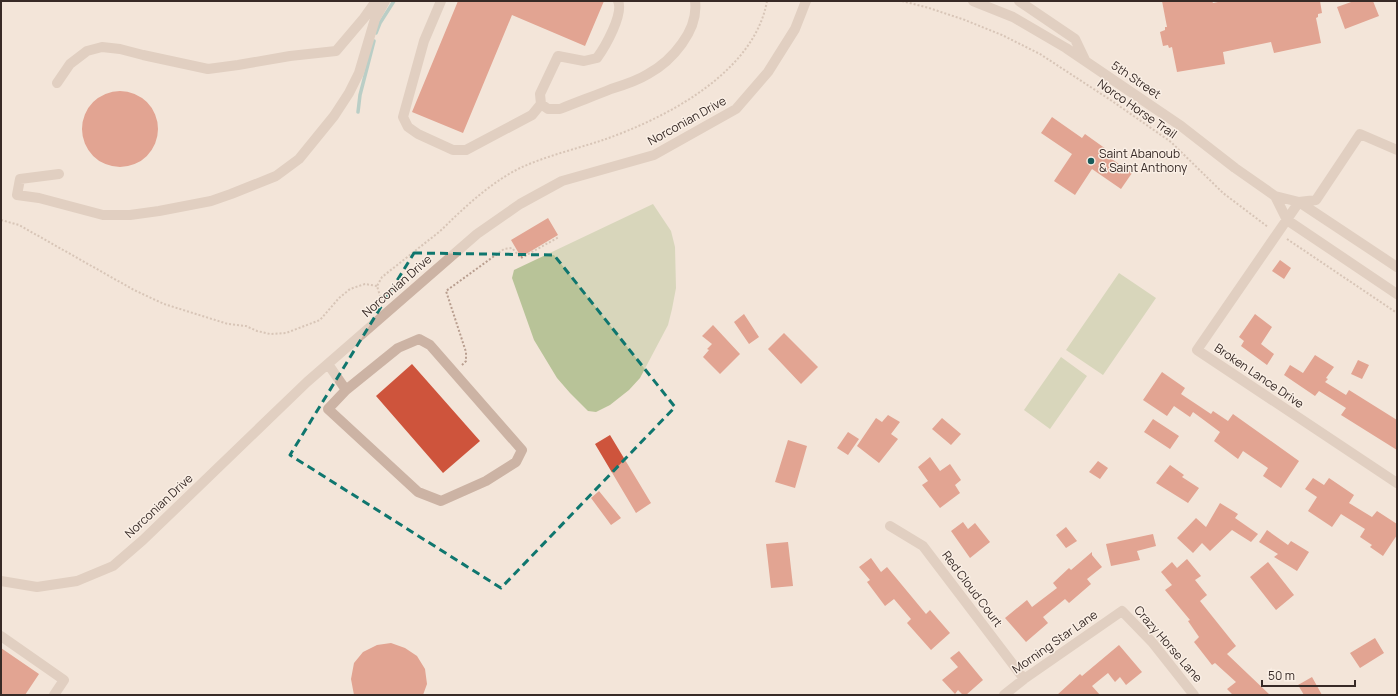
<svg xmlns="http://www.w3.org/2000/svg" width="1398" height="696" font-family="Manrope,sans-serif">
  <style>
    .green { fill: #b8c398 }
    .lines { fill: none; stroke-linecap: round; stroke-linejoin: round }
    .stream { stroke: #76b2b0; stroke-width: 3.5 }
    .building { fill: #ce543c }
    .path { stroke: #b89d8e; stroke-width: 2; stroke-dasharray: 2 2; stroke-linecap: butt }
    .minor { stroke: #ccb3a4; stroke-width: 10 }
    .marked { fill: none; stroke: #0f766e; stroke-width: 3; stroke-dasharray: 8 5; stroke-linejoin: round }
    .poi-dot { fill: #195b5a; stroke: #faefe5; stroke-width: 1.5 }
    .labels { text-anchor: middle; stroke-width: 3; stroke-linejoin: round; paint-order: stroke }
    .street-label { font-size: 12px; fill: #372a26; stroke: #faefe5 }
    .poi-label { font-size: 12px; fill: #372a26; stroke: #faefe5; text-anchor: start }
  </style>
  <rect width="100%" height="100%" fill="#f3e5d9"/>
  <path class="green" d="M653,204l18,27 4,16 1,41 -4,21 -4,16 -28,53 -11,12 -19,15 -14,7 -8,-1 -18,-18 -13,-15 -23,-38 -22,-62 2,-8z
    M1119,273l37,25 -53,77 -37,-25z
    M1061,357l26,19 -37,53 -26,-19z"/>
  <g class="lines">
    <path class="stream" d="M376,33l4,-10 14,-22
      M358,112l2,-17 14,-54"/>
  </g>
  <path class="building" d="M458,1h146l-19,45 -73,-31 -49,118 -51,-21z
    M1162,1h50l1,2 10,-2h97l2,12 -4,1v3l-2,1 5,25 -47,10 -3,-11 -48,10 2,12 -48,8 -5,-25 -3,1 -1,-3 -5,1 -3,-14 5,-2v-3h2z
    M1354,1h19l6,15 -34,13 -8,-22z
    M82 129a38 38 0 1 1 76 0a38 38 0 1 1-76 0Z
    M1052,117l30,21 3,-4 21,15 -3,4 29,20 -11,16 -29,-20 -17,26 -21,-14 18,-27 -31,-21z
    M548,218l10,17 -37,22 -10,-17z
    M1280,260l11,8 -7,11 -12,-8z
    M744,314l15,23 -10,7 -15,-22z
    M1255,314l17,13 -11,17 13,10 -7,11 -26,-19 3,-5 -5,-4z
    M713,325l27,29 -20,20 -17,-17 6,-7 -2,-1 5,-5 -10,-8z
    M784,333l34,34 -17,17 -33,-35z
    M1315,355l19,12 -8,11 2,1 -3,3 21,13 3,-5 48,30v30l-56,-35 5,-7 -27,-17 -4,5 -31,-21 6,-10 13,8z
    M1358,360l11,5 -7,14 -11,-5z
    M412,364l68,77 -37,32 -67,-77z
    M1162,372l23,16 -4,6 30,20 2,-3 15,10 5,-7 66,47 -18,27 -18,-12 5,-8 -25,-17 -5,8 -24,-18 6,-9 -27,-20 -3,5 -16,-11 -7,10 -24,-16z
    M888,415l12,7 -9,12 7,5 -19,24 -22,-17 19,-28 6,4z
    M942,418l19,16 -10,11 -19,-16z
    M1153,419l26,17 -9,13 -26,-17z
    M848,432l11,7 -11,16 -11,-7z
    M610,435l41,68 -15,10 -41,-69z
    M788,440l19,6 -12,42 -20,-6z
    M930,457l10,14 10,-7 11,16 -6,5 5,8 -20,15 -18,-23 6,-4 -10,-14z
    M1098,461l10,7 -8,11 -11,-7z
    M1170,465l14,10 -2,2 17,11 -11,15 -32,-20z
    M1313,478l11,7 5,-7 25,17 -5,8 23,14 5,-6 20,13v11l-14,21 -13,-9 2,-2 -12,-8 5,-8 -24,-15 -9,13 -24,-16 9,-14 -12,-8z
    M599,491l22,27 -10,7 -20,-27z
    M1220,503l18,11 -3,4 23,16 -7,8 -19,-12 -22,21 -8,-8 -9,10 -16,-15 19,-20 10,9z
    M963,522l5,7 7,-6 15,19 -20,16 -19,-27z
    M1066,527l11,14 -11,7 -10,-13z
    M1267,530l21,15 3,-4 18,11 -12,19 -23,-14 4,-3 -19,-12z
    M1153,534l3,12 -19,5 3,9 -29,6 -5,-22z
    M788,542l5,44 -22,2 -5,-44z
    M1092,552v3l10,12 -15,12 4,5 -22,19 -4,-4 -22,18 5,6 -22,19 -21,-24 22,-18 5,7 25,-19 -4,-5 16,-15 2,2z
    M871,558l10,14 6,-5 39,47 4,-4 20,23 -19,17 -24,-27 4,-4 -17,-20 -9,7 -18,-24 3,-2 -11,-13z
    M1187,559l14,17 -6,4 12,15 -7,6 36,45 -9,8 43,41h-37l-6,-6 9,-7 -21,-19 -3,2 -18,-23 5,-5 -11,-16 2,-1 -25,-30 7,-5 -11,-13 11,-10 5,6z
    M1268,562l26,33 -18,15 -26,-33z
    M1375,638l9,15 -24,15 -10,-15z
    M391,643l14,5 12,8 8,13 2,15 -4,11h-69l-3,-16 3,-16 9,-11 14,-7z
    M1119,645l23,27 -16,13 -6,-8 -5,5 -7,-9 -16,13 8,9h-43l23,-21 2,2z
    M1,648l38,26 -14,21h-24z
    M959,651l24,29 -17,15h-3l-5,-5 -3,4 -13,-14 16,-13 -8,-9z
    M1312,677l10,18h-18l-6,-10z"/>
  <g class="lines">
    <path class="path" d="M902,1l27,7 36,12 37,15 38,19 72,47 59,41 52,51 45,34
      M1,220l18,5 115,65 30,14 64,20 18,2 11,5 13,3 16,-1 34,-13 19,-22 11,-9 15,-5 12,2
      M1287,239l110,74
      M378,304l3,-5 -4,-13 5,-9c19,-15 38,-30 57,-45 7,-6 13,-13 20,-19 18,-17 39,-34 61,-45 26,-12 56,-19 83,-28 63,-22 151,-67 164,-139
      M462,365l4,-4v-9l-20,-61 58,-42 8,-1 9,10 38,-21"/>
    <path class="minor" d="M441,1l-17,40 -21,76 5,10 10,7 35,16h13l66,-35 9,-11 -1,-10 18,-38 26,5 13,-3c8,-11 27,-44 21,-57
      M973,1l40,16 53,31 115,78 54,42 40,28 24,6 98,65
      M1019,1l56,38 10,21
      M57,83l13,-19 17,-13 15,-4 18,2 23,6 65,14 30,-4 52,-9 46,-5 28,-33 12,-17
      M541,104l7,5h12c17,-7 34,-13 51,-20 13,-4 26,-8 37,-15 24,-13 51,-44 47,-73
      M1397,150l-37,-16 -44,66 -17,2 -102,148 200,133
      M59,174l-39,5 -3,16 22,3 64,17h27l29,-4 52,-10 20,-7 45,-18 23,-17 35,-43 15,-23 10,-20 16,-54 10,-18
      M1275,196l12,24 110,74
      M328,364l18,26 -18,19 90,83 23,9 45,-20 30,-19 6,-12 -92,-105 -11,-6 -21,9 -52,42
      M890,526l33,20 101,133
      M1,581l36,6 40,-6 36,-15 30,-26 164,-158 170,-148 43,-30 42,-23 92,-26 82,-46 32,-37 27,-43 11,-28
      M1,636l63,44 -10,15
      M1004,695l20,-16 98,-68 30,31 42,53"/>
  </g>
  <path d="M0 0H1398V696H0ZM414,253l140,2 121,152 -174,181 -211,-133z" fill="#f3e5d9" fill-opacity=".55" fill-rule="evenodd"/>
  <path class="marked" d="M414,253l140,2 121,152 -174,181 -211,-133z"/>
  <circle class="poi-dot" cx="1091" cy="161" r="4"/>
  <g class="labels">
    <g class="street-label">
      <text transform="translate(1136 80) rotate(34)" y="4">5th Street</text>
      <text transform="translate(1137 109) rotate(35)" y="4">Norco Horse Trail</text>
      <text transform="translate(687 121) rotate(-29)" y="4">Norconian Drive</text>
      <text transform="translate(397 286) rotate(-41)" y="4">Norconian Drive</text>
      <text transform="translate(1259 376) rotate(34)" y="4">Broken Lance Drive</text>
      <text transform="translate(159 506) rotate(-43)" y="4">Norconian Drive</text>
      <text transform="translate(972 589) rotate(53)" y="4">Red Cloud Court</text>
      <text transform="translate(1055 642) rotate(-35)" y="4">Morning Star Lane</text>
      <text transform="translate(1168 644) rotate(49)" y="4">Crazy Horse Lane</text>
    </g>
    <g class="poi-label">
      <text x="1099" y="158">Saint Abanoub<tspan x="1099" dy="14">&amp; Saint Anthony</tspan></text>
    </g>
  </g>
  <rect width="1398" height="696" fill="none" stroke="#372a26" stroke-width="4"/>
  <path d="M1262 680v6h93v-6" fill="none" stroke="#372a26" stroke-width="2"/>
  <text x="1268" y="680" font-size="12" fill="#372a26" stroke="#faefe5" stroke-width="3" paint-order="stroke">50 m</text>
</svg>
